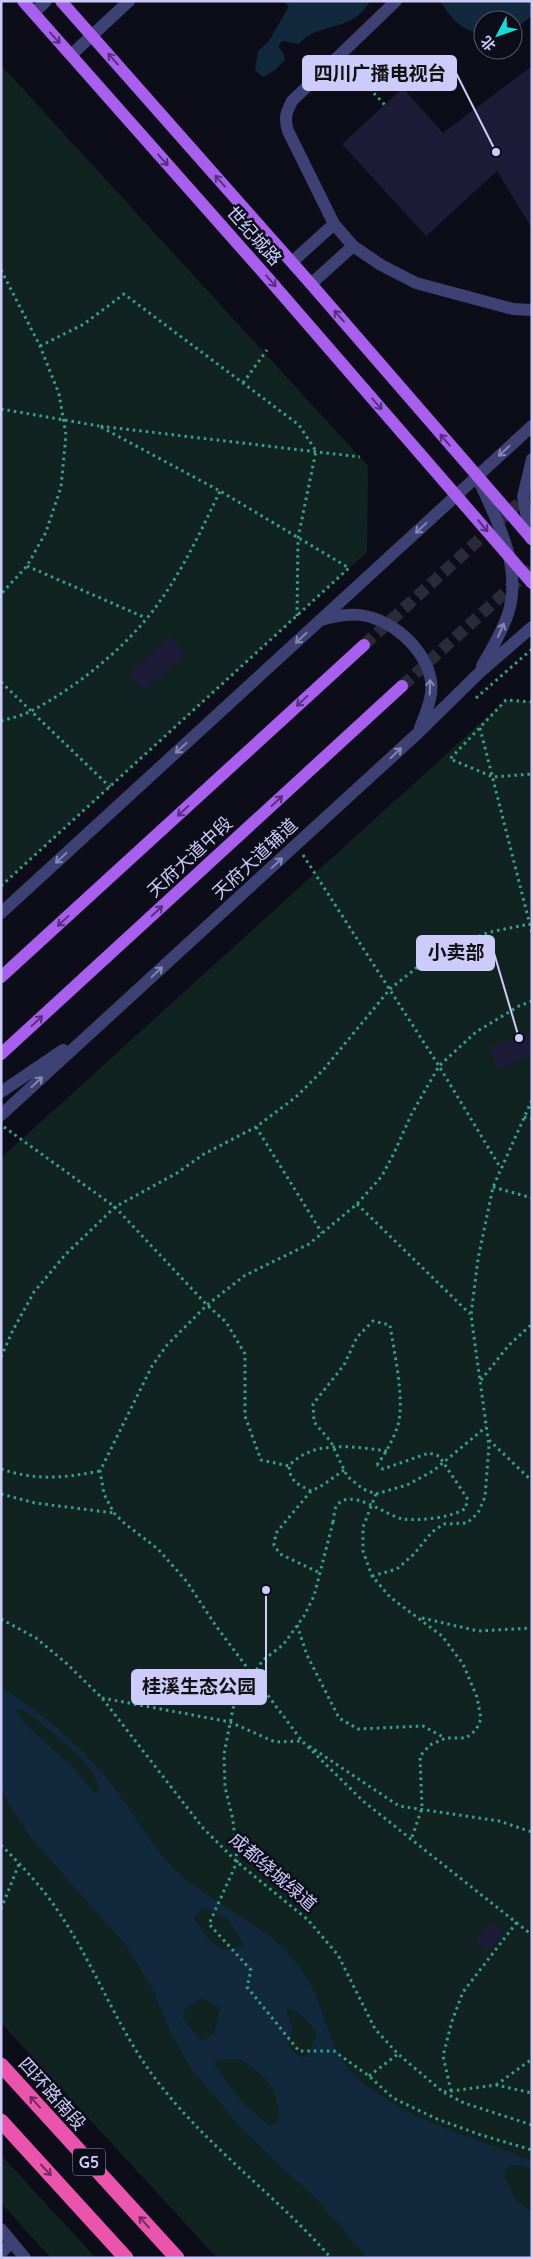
<svg xmlns="http://www.w3.org/2000/svg" width="533" height="2259" font-family="Quicksand,'Noto Sans SC',sans-serif">
  <style>
    .green { fill: #102320 }
    .water { fill: #12283d; fill-rule: evenodd }
    .building { fill: #1e1b39 }
    .lines { fill: none; stroke-linecap: round; stroke-linejoin: round }
    .major-tunnel { stroke: #2a2a3b; stroke-width: 12; stroke-dasharray: 12 6; stroke-linecap: butt }
    .path { stroke: #399f8e; stroke-width: 3; stroke-dasharray: 2.5 4; stroke-linecap: butt }
    .minor { stroke: #3d4174; stroke-width: 12 }
    .major { stroke: #a85fed; stroke-width: 12 }
    .highway { stroke: #eb54ad; stroke-width: 15 }
    .path-bridge { stroke: #399f8e; stroke-width: 3; stroke-dasharray: 2.5 4; stroke-linecap: butt }
    .oneway { stroke: #533279 }
    .oneway2 { stroke: #8486b6 }
    .oneway3 { stroke: #712d5c }
    .labels { text-anchor: middle; stroke-width: 5; stroke-linejoin: round; paint-order: stroke }
    .shield { fill: #0d0d1a; stroke: #9392b6; stroke-width: 1 }
    .shield-label { font-size: 16px; font-weight: bold; fill: #cccbf9 }
    .street-label { font-size: 18px; fill: #cccbf9; stroke: #0d0d1a }
    .leader { fill: none; stroke: #cccbf9; stroke-width: 2 }
    .callout-dot { fill: #cccbf9; stroke: #0d0d1a; stroke-width: 2 }
    .callout { fill: #cccbf9; stroke: #cccbf9; stroke-width: 2 }
    .callout-label { font-size: 19px; text-anchor: middle; font-weight: bold; fill: #111 }
  </style>
  <rect width="100%" height="100%" fill="#0d0d1a"/>
  <path class="green" d="M1,65l367,401 -1,86 -366,334z
    M506,700l26,2v1556h-315l-216,-235v-865z
    M1,2155l95,103h-45l-50,-55z"/>
  <path class="water" d="M282,1h88c-17,32 -51,20 -71,43l-17,-3 -4,6 5,5 2,8 -10,10 -12,7 -8,-7 3,-19 11,-10 20,-35z
    M440,1h92v15l-19,14v-10h-30v16c-24,-9 -29,-14 -43,-35z
    M1,1687c44,27 84,62 115,103 22,30 36,58 64,84 37,35 91,51 121,95 26,36 26,88 63,115 50,39 110,53 168,77v8l-13,-4 -10,1 -5,11 13,24 15,11v46h-165l-48,-56 -74,-70 -54,-63 -20,-36 -17,-41 -26,-44 -97,-110 -23,-35 -7,-15zM15,1708l9,2c21,18 77,55 75,83l-7,-2 -15,-20 -53,-48zM203,1907l25,12 16,26 -21,6 -15,-12 -14,-21zM204,1998l16,11 -6,25 -13,7 -18,-23c1,-11 10,-16 21,-20zM286,2009c14,0 22,14 31,24l-10,24h-7l-12,-10 5,-18zM241,2059c25,18 38,29 38,62l-9,6 -27,-24 -29,-39 3,-4z"/>
  <path class="building" d="M532,66v162l-35,-57 -71,65 -84,-92 61,-56 40,45z
    M170,636l16,18 -42,37 -16,-17z
    M532,1030v25l-34,15 -9,-22z
    M490,1922l13,10 -15,19 -13,-10z"/>
  <g class="lines">
    <path class="major-tunnel" d="M364,645l168,-154
      M402,686l130,-118"/>
    <path class="path" d="M347,65l38,40
      M1,270l39,76 19,48 7,41 -5,52 -15,45 -19,34 -26,28
      M40,346l44,-22 40,-30 175,131 17,26 -18,87 -1,78
      M243,383l24,-33
      M1,409l98,17
      M27,566l119,52
      M1,682l109,105
      M476,698l56,-49
      M532,702l-26,-2 -56,59 43,18 39,-3
      M1,721c11,-3 23,-6 32,-11 44,-23 93,-63 122,-102 27,-36 46,-77 65,-117
      M480,728l52,205
      M303,855l136,211 61,101
      M1,886l348,-318 -129,-77 -121,-65 261,31
      M532,1001l-13,5 -43,26 -37,34 -28,49 -16,36 -13,25 -25,28 -48,40 -65,32 -37,29 -40,40 -15,21 -52,105 4,23 10,19 10,10 34,26 29,33 29,44 86,115 61,60 169,134
      M524,1117l8,2
      M4,1127l111,80 92,98 19,17 19,32v62l16,44 28,6
      M256,1127l66,106
      M493,1187l39,11
      M357,1204l113,110
      M1,1357l12,-27 21,-38 31,-37 50,-48 62,-34 27,-19 52,-27 40,-30 28,-28 66,-80 35,-28 30,-16 35,-13 40,-8
      M481,1380l28,-35 23,-21
      M489,1440l43,41
      M377,1465c8,-11 15,-23 20,-37 9,-25 -3,-76 -7,-103l-17,-4 -16,16 -13,28 -31,39 1,18 17,20 16,34 16,13 13,5 -13,33v24l9,25 18,21 52,39 21,28 14,33 4,22 -5,11 -10,8h-20l-16,7 -10,11 2,52 -11,32
      M1,1469c36,12 63,9 99,2
      M344,1470l-21,15 -12,6c-13,-7 -21,-9 -22,-25 24,-27 66,-19 98,-15
      M311,1491l-35,42 -2,12 6,9 40,19
      M1,1494l34,9 79,10
      M376,1494l31,-9 26,-14 53,-44
      M333,1522l-19,74 -10,20 -21,29 -20,15 -29,44 -10,50 1,33 8,33 4,42 -28,62 42,46 -4,17 52,64h35l35,25 24,22 44,21 44,16 51,15
      M372,1576l25,-7 17,-15 18,-22 12,-8 23,-1 11,-10 7,-16 4,-51 -18,-131 7,-56 15,-72 39,-87
      M422,1618l56,13 54,-3
      M1,1619l35,19 30,25 36,35 101,130 34,34 71,58 30,35 37,74 23,25 45,38 21,11 68,22
      M297,1625l10,30 32,63 19,11 65,-3 22,12
      M102,1698l128,24 45,20 26,-1
      M309,1746l90,60 100,15 33,11
      M1,1845c21,21 43,44 59,69 37,55 59,120 101,172 50,64 117,111 170,172
      M1,1909l18,-45
      M369,2076l29,-22
      M496,2085l36,-26
      M451,2091l-8,-35 9,-35 11,-29 54,-70
      M444,2092l52,-7 36,8"/>
    <path class="minor" d="M34,13l12,-12
      M71,55l58,-54
      M334,224l19,22
      M292,262l42,-38 -46,-93c-4,-13 -2,-18 4,-30l104,-100
      M311,284l42,-38 28,19 35,18 97,26 19,1
      M478,479c19,41 45,89 30,135 -6,18 -17,36 -26,52
      M531,539l-8,-42 9,-38
      M321,620c8,-2 17,-5 26,-5 35,-4 75,28 83,61 5,18 -4,36 -10,52
      M1,913l531,-487
      M1,1092l62,-42
      M1,1115l417,-382 61,-60 53,-46
      M1,2229l24,29
      M1,2253l11,-11"/>
    <path class="major" d="M23,1l244,276 265,306
      M61,1l250,283 221,255
      M1,977l363,-332
      M1,1054l401,-368"/>
    <path class="highway" d="M1,2065l176,193
      M1,2121l125,137"/>
    <path class="path-bridge" d="M333,1522c1,-4 1,-11 3,-15 13,-22 50,9 67,12 16,2 49,-1 63,-11l1,-10 -28,-42 -10,-3 -46,16 -6,-4"/>
  </g>
  <defs><path id="oneway-shaft" d="M-6 0H5M1.5-3L5.5 0L1.5 3" fill="none" stroke-width="1.6" stroke-linecap="round" stroke-linejoin="round" transform="scale(1.25)"/></defs>
  <g class="oneway">
    <use href="#oneway-shaft" transform="translate(55 38) rotate(48)"/>
    <use href="#oneway-shaft" transform="translate(113 59) rotate(-131)"/>
    <use href="#oneway-shaft" transform="translate(163 160) rotate(48)"/>
    <use href="#oneway-shaft" transform="translate(220 181) rotate(-131)"/>
    <use href="#oneway-shaft" transform="translate(271 281) rotate(49)"/>
    <use href="#oneway-shaft" transform="translate(339 316) rotate(-131)"/>
    <use href="#oneway-shaft" transform="translate(377 404) rotate(49)"/>
    <use href="#oneway-shaft" transform="translate(445 440) rotate(-131)"/>
    <use href="#oneway-shaft" transform="translate(483 526) rotate(50)"/>
    <use href="#oneway-shaft" transform="translate(302 701) rotate(137)"/>
    <use href="#oneway-shaft" transform="translate(277 801) rotate(-43)"/>
    <use href="#oneway-shaft" transform="translate(183 811) rotate(137)"/>
    <use href="#oneway-shaft" transform="translate(157 911) rotate(-43)"/>
    <use href="#oneway-shaft" transform="translate(63 921) rotate(137)"/>
    <use href="#oneway-shaft" transform="translate(37 1021) rotate(-43)"/>
  </g>
  <g class="oneway2">
    <use href="#oneway-shaft" transform="translate(504 451) rotate(137)"/>
    <use href="#oneway-shaft" transform="translate(421 528) rotate(137)"/>
    <use href="#oneway-shaft" transform="translate(501 630) rotate(-66)"/>
    <use href="#oneway-shaft" transform="translate(301 638) rotate(137)"/>
    <use href="#oneway-shaft" transform="translate(430 687) rotate(-88)"/>
    <use href="#oneway-shaft" transform="translate(181 748) rotate(137)"/>
    <use href="#oneway-shaft" transform="translate(396 753) rotate(-43)"/>
    <use href="#oneway-shaft" transform="translate(61 858) rotate(137)"/>
    <use href="#oneway-shaft" transform="translate(277 863) rotate(-43)"/>
    <use href="#oneway-shaft" transform="translate(157 972) rotate(-43)"/>
    <use href="#oneway-shaft" transform="translate(37 1082) rotate(-43)"/>
  </g>
  <g class="oneway3">
    <use href="#oneway-shaft" transform="translate(35 2102) rotate(-132)"/>
    <use href="#oneway-shaft" transform="translate(46 2170) rotate(47)"/>
    <use href="#oneway-shaft" transform="translate(144 2222) rotate(-132)"/>
  </g>
  <g class="labels">
    <rect class="shield" x="73" y="2148.5" width="32" height="27" rx="4"/>
    <g class="shield-label">
      <text x="89" y="2168">G5</text>
    </g>
    <g class="street-label">
      <text transform="translate(254 236) rotate(48)" y="6">世纪城路</text>
      <text transform="translate(190 857) rotate(-43)" y="6">天府大道中段</text>
      <text transform="translate(255 859) rotate(-43)" y="6">天府大道辅道</text>
      <text transform="translate(273 1872) rotate(41)" y="6">成都绕城绿道</text>
      <text transform="translate(52 2094) rotate(48)" y="6">四环路南段</text>
    </g>
  </g>
  <path class="leader" d="M496 152L456 73M519 1038L494 953M266 1590L266 1687"/>
  <g class="callout-dot">
    <circle cx="496" cy="152" r="5"/>
    <circle cx="519" cy="1038" r="5"/>
    <circle cx="266" cy="1590" r="5"/>
  </g>
  <g class="callout">
    <rect x="303" y="56" width="153" height="34" rx="5"/>
    <rect x="417" y="936" width="77" height="34" rx="5"/>
    <rect x="132" y="1670" width="134" height="34" rx="5"/>
  </g>
  <g class="callout-label">
    <text x="380" y="80">四川广播电视台</text>
    <text x="456" y="959">小卖部</text>
    <text x="199" y="1693">桂溪生态公园</text>
  </g>
  <rect width="533" height="2259" fill="none" stroke="#cccbf9" stroke-width="5"/>
  <g transform="translate(498 35) rotate(229)"><circle r="24" fill="#0d0d1a" stroke="#595973"/>
  <path d="M0-4L9 19L0 12L-9 19Z" fill="#19d8d6"/>
  <text y="-8" font-size="14" font-weight="bold" text-anchor="middle" fill="#cccbf9">北</text>
  </g>
</svg>
